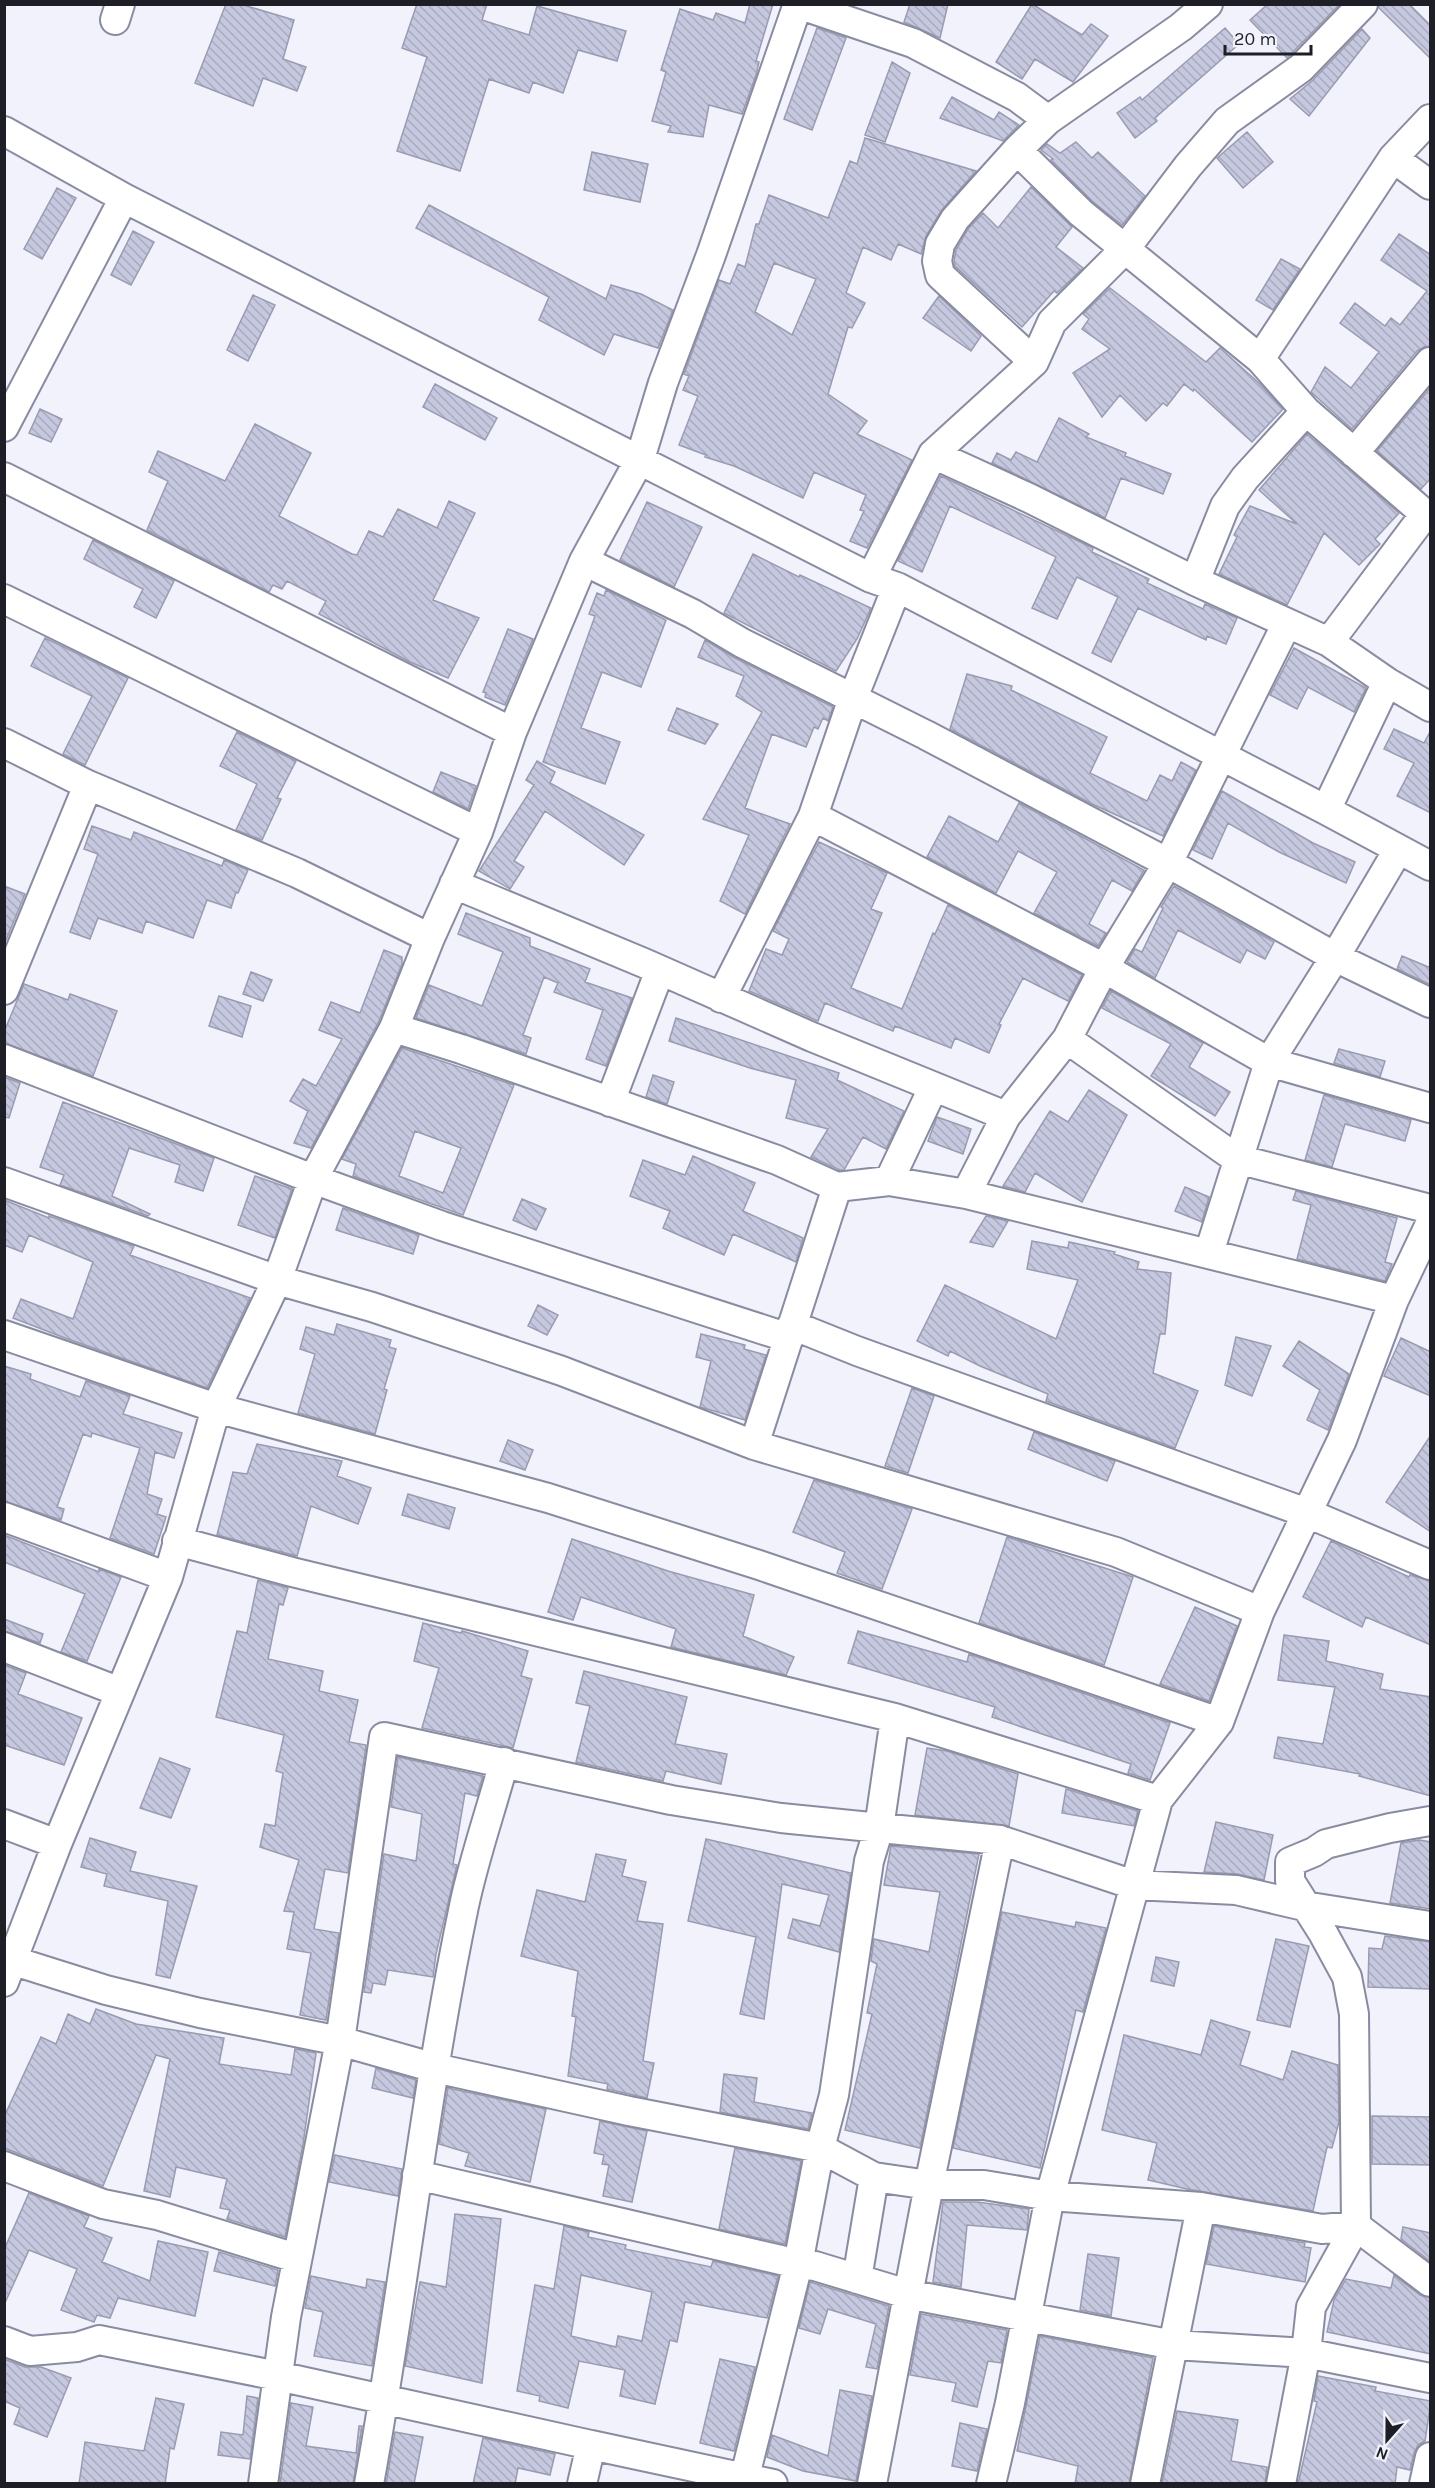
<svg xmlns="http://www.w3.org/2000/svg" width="1435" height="2488" font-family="Karla,sans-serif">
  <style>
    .building { fill: url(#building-back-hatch); stroke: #999cb1; stroke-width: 1.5; fill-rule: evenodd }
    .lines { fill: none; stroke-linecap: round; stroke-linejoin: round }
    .minor-casing { stroke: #898ba0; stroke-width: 32 }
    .minor { stroke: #fff; stroke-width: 28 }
  </style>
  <defs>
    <pattern id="building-back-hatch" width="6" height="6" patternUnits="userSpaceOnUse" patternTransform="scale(1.5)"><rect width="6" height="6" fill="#c5c8de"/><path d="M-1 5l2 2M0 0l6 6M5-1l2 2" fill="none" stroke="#a9abbe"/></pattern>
  </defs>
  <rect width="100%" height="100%" fill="#f1f2fc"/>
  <path class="building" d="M226,4h14l54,16 -11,39 23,8 -9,24 -34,-13 -10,28 -58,-23z
    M417,4h70l-5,16 47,15 8,-29 89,25 -9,30 -39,-11 -15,43 -30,-11 -4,11 -40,-14 -29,92 -63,-20 30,-94 -25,-9z
    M750,4h23l-17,57 3,1 -3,13 -14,39 -33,-9 -6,32 -35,-5 3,-6 -19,-5 14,-49 -5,-2 19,-61 33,11 3,-7 29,10z
    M910,4h38l-8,34 -36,-16z
    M1032,4l50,31 9,-11 17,12 -35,46 -38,-23 -13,20 -26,-17z
    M1268,4h72l-53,54 -37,-38z
    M1379,4h30l22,22v33l-52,-51z
    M817,28l29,10 -34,92 -28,-11z
    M1225,28l14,16 -84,74 2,3 -22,17 -18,-25 23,-16 2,3z
    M1362,29l8,9 -61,78 -19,-17 23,-19z
    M892,62l18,11 -25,69 -20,-7z
    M952,97l42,23 5,-8 20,13 -16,16 -63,-23z
    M1247,132l26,30 -30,26 -26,-30z
    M865,138l111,33 -35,40 -15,25 -5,18 -23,-10 -7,16 -28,-13 -17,46 19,10 -13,25 -4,-1 -20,67 39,27 -10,13 55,26 -45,88 -17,-7 14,-30 -4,-1 6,-15 -52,-23 -11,26 -69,-32 -29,-9 1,-2 -27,-10 19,-49 -15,-6 6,-14 -5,-2 35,-94 11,4 8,-20 7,3 11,-43h3l10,-29 59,23 22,-57 7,3zM774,263l42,16 -24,56 -37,-23z
    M1076,142l16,16 6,-6 47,44 -23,29 -30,-24 -41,-41 2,-1 -12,-9 6,-6 13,9z
    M592,152l56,12 -8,38 -56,-12z
    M1031,187l41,40 -16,20 27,21 -26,25 -3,-2 -32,36 -67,-61 -1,-5 2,-11 12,-21 15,-16 15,15z
    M57,188l19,10 -34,61 -18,-10z
    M429,205l177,94 5,-14 30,9 32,16 -15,38 -44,-14 -10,21 -65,-35 10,-23 -133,-69z
    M133,231l21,11 -23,43 -20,-10z
    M1399,234l32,21v91l-7,1 -7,4 -65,78 -41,-37 14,-25 26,21 28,-36 -39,-29 15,-20 30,23 6,-8 9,7 27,-34 -46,-31z
    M1281,259l19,10 -27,41 -17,-10z
    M1110,288l96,74 14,-14 40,36 23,25 -31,33 -58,-53 -1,2 -9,-7 -17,22 -4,-3 -17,18 -26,-26 -18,22 -29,-44 37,-24 -28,-20 7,-10 -6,-5z
    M253,295l22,10 -27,56 -21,-11z
    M939,296l42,40 -10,15 -48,-33z
    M435,384l62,34 -12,22 -62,-33z
    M1431,387v91l-10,11 -44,-38z
    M40,409l22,10 -11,23 -22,-9z
    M1059,418l30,16 -3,3 40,16 -1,3 46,18 -8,20 -42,-16 -16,40 -113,-55 5,-10 14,7 5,-8 21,10z
    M255,424l56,29 -32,63 73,38 5,1 12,-24 14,6 15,-28 39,19 12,-27 26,12 -42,87 46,18 -31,60 -38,-16 -91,-48 7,-13 -39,-20 -5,8 -9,-4 -4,7 -122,-62 21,-49 -19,-9 9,-21 67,30z
    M1307,434l92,79 -24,26 5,5 -21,21 -35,-32 -37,72 -68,-31 18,-37 -3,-2 16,-29 47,18 -38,-34z
    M941,476l152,72 -1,4 57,27 -2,4 56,26 2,-5 32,14 -11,26 -19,-8 -1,4 -68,-32 -27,54 -19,-9 26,-56 -41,-20 -20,42 -25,-11 24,-51 -106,-51 -28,66 -24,-11z
    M647,502l55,25 -28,60 -54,-27z
    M93,540l81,41 -18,37 -22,-11 9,-18 -59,-30z
    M753,554l46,23 1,-2 71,33 -14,31 -21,32 -112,-58z
    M606,590l60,30 -25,67 -39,-15 -21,56 39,14 -15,42 -62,-22 52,-146 -6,-2 8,-21 7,3z
    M508,629l25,10 -28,66 -20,-8 1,-4 -3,-1z
    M45,638l83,40 -43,87 -22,-11 29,-58 -61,-30z
    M705,640l30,18 98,49 -5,14 -5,-3 -5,11 -4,-2 -8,20 -34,-13 -27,74 45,16 -45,90 -25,-13 29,-66 -46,-16 59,-107 -26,-16 8,-20 -46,-19z
    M1294,648l72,40 -12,24 -46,-25 -11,22 -27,-14z
    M967,674l45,12 -1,4 96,47 -17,36 57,28 13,-26 12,6 9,-19 15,8 -33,66 -71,-32 -142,-75z
    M677,708l41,16 -13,20 -37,-14z
    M1394,729l30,14 7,-13v83l-34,-17 17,-33 -30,-14z
    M237,732l59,29 -19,37 4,1 -19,41 -26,-10 21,-46 -37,-18z
    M537,761l18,11 -5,11 94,52 -20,30 -79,-54 -31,50 10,6 -14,22 -31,-18 55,-86 -8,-5z
    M441,772l35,14 -8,23 -35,-17z
    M1222,791l91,52 42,19 -9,21 -67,-31 -51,-29 -16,36 -19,-9z
    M1019,803l125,67 -12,21 -20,-11 -23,44 17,9 -8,13 -64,-33 23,-41 -39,-21 -22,42 -69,-36 22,-41 49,26z
    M92,826l39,14 3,-8 88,34 2,-6 24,10 -10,23 -2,-1 -5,16 -24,-8 -14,38 -47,-17 -4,12 -44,-15 -8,21 -20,-7 28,-78 -14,-5z
    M819,842l68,31 -16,36 11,4 -31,75 51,21 31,-76 2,1 13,-29 134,70 -14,26 -45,-23 -24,46 2,1 -12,28 -34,-15 -4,10 -56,-22 -2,5 -68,-28 -7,18 -69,-30 17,-42 16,6 7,-16 -16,-8z
    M4,886l21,8 -21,51z
    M1174,886l100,56 -9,17 -18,-9 -7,13 -62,-33 -23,48 -28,-16 8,-13 7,3 21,-44 -2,-1z
    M466,913l64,25v8l60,23 -5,13 47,16 -26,68 -20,-7 17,-49 -49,-18 4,-9 -14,-6 -21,58 8,3 -5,16 -110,-36 13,-33 53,21 21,-54 -45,-18z
    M384,950l18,7v7l-23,57 -68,127 -17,-5 14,-32 -18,-10 13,-22 13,7 26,-47 -23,-9 12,-28 29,11z
    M1402,956l29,12v17l-34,-16z
    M251,972l21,8 -9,21 -20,-7z
    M24,984l44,16 2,-6 47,17 -24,65 -89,-33v-11z
    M1111,991l92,52 -14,24 41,25 -15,24 -64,-40 20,-32 -69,-36z
    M219,996l32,10 -9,31 -33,-11z
    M676,1018l163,55 -2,7 67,31 -18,38 -23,-12 -19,33h-4l-29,-13 17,-28 -42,-11 10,-38 -46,-12 -81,-27z
    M402,1048l112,37 -51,130 -110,-39 3,-12 -14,-5zM415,1131l46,17 -18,45 -44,-17z
    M1339,1049l46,12 -5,16 -46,-14z
    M653,1075l21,7 -7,22 -21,-7z
    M4,1077l16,6 -11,35 -5,-1z
    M1089,1090l38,25 -45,87 -47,-29 -10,19 -22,-6 47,-75 18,11z
    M1324,1095l87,25 -6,21 -60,-17 -13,43 -27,-7z
    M63,1102l151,56 -11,33 -28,-9 5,-17 -51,-17 -17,48 38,18 -2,2 -88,-31 4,-10 -24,-8z
    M937,1117l34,12 -8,25 -35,-13z
    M693,1156l62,27 -12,28 60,27 -7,24 -63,-28 -9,21 -61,-27 7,-17 -40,-15 13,-36 42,15z
    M255,1176l37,13 -17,49 -37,-13z
    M1185,1187l24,10 -7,25 -27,-11z
    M1296,1191l101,27 -12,44 7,2 -7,17 -88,-22 14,-54 -18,-5z
    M522,1199l24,10 -10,21 -23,-10z
    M4,1200l45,18v-2l85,30 -4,9 120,43 -43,90 -142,-50 -52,-20 8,-19 52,20 20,-57 -64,-27 -7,17 -18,-7z
    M343,1208l76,27 -6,19 -77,-24z
    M986,1216l22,5 -15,26 -23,-5z
    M1032,1241l36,7 1,-6 46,10 -1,2 25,8 -2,7 34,4 -6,61h-5l-7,39 45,18 -23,57 -129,-47 2,-7 -68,-28 -30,-15 -2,5 -31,-15 28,-56 111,54 22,-59 -51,-11z
    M538,1305l20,10 -11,20 -19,-9z
    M337,1324l54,16 -2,7 7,2 -12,40 3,1 -12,44 -77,-21 17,-59 -15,-5 6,-22 28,8z
    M701,1334l44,11 -1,4 22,6 -21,65 -45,-13 11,-46 -15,-4z
    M1236,1337l35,9 -19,50 -27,-11z
    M1401,1338l30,14v44l-47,-20z
    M1299,1341l50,33 -21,56 -21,-10 13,-30 -37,-24z
    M4,1366l27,8 -1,5 50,18 6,-16 44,15 -7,18 59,19 -8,25 -19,-6 -8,42 15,5 -5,15 9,3 -12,37 -44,-16 30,-90 -48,-15 -1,4 -8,-3 -26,73 7,2 -3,11 -57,-19z
    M912,1388l22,8 -26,77 -23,-7z
    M1034,1432l81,29 -8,20 -79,-32z
    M1431,1435v97l-45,-30z
    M508,1440l25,10 -8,20 -25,-9z
    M257,1444l85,17 -5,15 34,12 -13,36 -47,-18 -14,50 -80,-21 16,-63 14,2z
    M814,1480l98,29 -30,80 -45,-16 8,-21 -52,-20z
    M408,1494l47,14 -6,21 -47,-14z
    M4,1535l95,37v-3l22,8 -34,84 -26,-9 24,-58 -81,-32z
    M1007,1537l126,40 -29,88 -125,-42z
    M572,1539l96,32 86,24 -11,41 51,21 -8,18 -115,-28 5,-18 -95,-32 -8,23 -25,-8z
    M1331,1541l78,36 1,-2 21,6v64l-65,-28 -4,10 -59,-30z
    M258,1580l30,8 -5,17 -4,-1 -11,55 55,12 -4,20 39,9 -9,42 17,3 -18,128 -23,-4 -11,60 25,4 -13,87 -26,-5 11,-62 -24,-4 7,-37 -10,-1 15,-51 -39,-13 5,-23 10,2 8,-53 -7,-2 8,-36 -68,-18 21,-86 10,2z
    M1195,1607l42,19 -28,75 -49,-17z
    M4,1619l39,15 -3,9 -36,-12z
    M423,1623l38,10 1,-2 66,20 -7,25 11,3 -19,69 -91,-20 17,-60 -25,-7z
    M858,1631l109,31 2,-8 201,69 -20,57 -22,-7 3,-9 -139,-47 3,-10 -147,-44z
    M1284,1635l45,6 -3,20 57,13 -3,15 51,8v99l-72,-20 1,-2 -86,-16 4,-21 45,7 12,-57 -57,-7z
    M4,1665l22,8 -8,21 64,24 -18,47 -60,-20z
    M584,1671l103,26 -12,47 52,10 -6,30 -55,-13 -3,10 -87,-19 14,-56 -14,-3z
    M927,1748l20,3 71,23 -9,52 -94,-11z
    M398,1757l85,19 -6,20 -12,-3 -12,71 4,1 -21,89 -3,23 -45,-7 -3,15 -12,-2 -2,10 -7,-1 20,-138 32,7 6,-47 -31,-7z
    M160,1758l30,11 -19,49 -31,-10z
    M1066,1789l72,22 -4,15 -72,-13z
    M1216,1822l57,13 -9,45 -27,-6 -33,-2z
    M90,1838l46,14 -6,19 67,15 -27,92 -14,-3 12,-74 -64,-15 3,-12 -26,-7z
    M706,1839l145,34 -12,79 -51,-14 5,-19 27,7 9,-31 -47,-11 -18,135 -24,-5 16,-77 -68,-16z
    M1419,1840l12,2v67l-41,-6 11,-60z
    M891,1846l88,8 -59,294 -75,-18 27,-116 -5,-1 10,-49 -6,-3 3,-22 55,13 11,-60 -56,-7z
    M596,1854l30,6 -4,16 24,6 -9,39 26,3 -20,137 11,2 -7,35 -40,-9 1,-5 -40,-8 8,-59 -4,-1 6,-45 -57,-15 16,-66 48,12z
    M1002,1912l73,15 1,-5 30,6 -23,84 -7,-2 -36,158 -87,-20z
    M1385,1936l46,6v47l-63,-2 1,-39 13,1z
    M1276,1939l33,7 -19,81 -33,-7z
    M1156,1957l23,5 -5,24 -23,-5z
    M96,2009l40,15 88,14 -5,26 72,11 4,-26 21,4 -13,91 -18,93 -58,-18 3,-9 -10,-2 7,-29 -51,-12 -6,30 -26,-6 26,-132 -14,-4 -53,131 -99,-38v-31l37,-80 15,7 12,-30 22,10z
    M1211,2020l39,12 -10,33 43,15 9,-29 46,14 1,57 -7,26 -5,-1 -14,64 -126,-22 -39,-9 9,-37 -55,-13 22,-95 77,20z
    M376,2068l40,12 -3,18 -41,-10z
    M724,2074l33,4 -3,24 58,11 -4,16 -88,-17z
    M448,2088l98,21 -16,73 -65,-16 4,-13 -30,-9z
    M1372,2116l59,1v48l-59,-1z
    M600,2121l47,10 -15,71 -29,-6 6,-31 -7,-1 2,-9 -10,-2z
    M735,2148l66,13 -16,83 -66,-15z
    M335,2155l67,14 -4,27 -69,-14z
    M29,2193l60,23 -5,11 28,11 -10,24 48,19 8,-40 50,11 -13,64 -77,-18 -8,20 -13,-3 -3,7 -33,-12 16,-41 -48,-19 -25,55v-55z
    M943,2202h34l52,7 -2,21 -60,-5 -6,62 -28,-5z
    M455,2214l46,5 -19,164 -77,-17 15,-84 26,5z
    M564,2226l25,6 -1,5 38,8 -1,4 86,18 2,-6 65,15 -11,42 -82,-16 -8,40 -7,-2 -15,64 -35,-8 5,-26 -46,-9 -11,47 -29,-7 1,-5 -23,-5 18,-106 19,4zM581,2275l71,17 -10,49 -24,-5 -2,11 -45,-11z
    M1214,2226l91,17 -1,4 7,1 -6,34 -99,-18z
    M1403,2227l28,6v29l-30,-23z
    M219,2252l59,18 -3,16 -61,-15z
    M1088,2254l31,4 -8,58 -31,-6z
    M1394,2275l26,20 11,3v56l-104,-22 7,-32 12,-21 45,9z
    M311,2276l55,12 1,-9 18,3 -13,84 -58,-10 9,-44 -18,-4z
    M810,2282l79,24 -12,63 -11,-2 10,-43 -48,-15 -8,25 -21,-6z
    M921,2314l86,16 -6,33 -13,-2 -11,46 -25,-6 4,-18 -46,-8z
    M1040,2336l113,22 -24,126h-54l3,-18 -61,-15z
    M4,2359l21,8h16l30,11 -24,59 -33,-13 6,-16 -16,-7z
    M720,2359l35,8 -21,84 -34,-8z
    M1318,2376l58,11 -1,4 56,10 -6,40 -7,4 -4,8 -4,17 -13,-3 -2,17h-97l19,-82 -3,-1z
    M840,2390l32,6 -16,85 -53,-10 -36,-14 5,-22 56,21z
    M247,2396l11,2 -8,61 -32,-4 3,-23 22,3z
    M156,2398l28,6 -10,45 -4,-1 -5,36h-86l6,-42 59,9z
    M291,2403l22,4 -7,39 50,7 3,-27h3l-9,58h-73z
    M1177,2411l61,9 -7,41 36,6 -2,17h-103z
    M960,2423l27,6 -10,42 -25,-5z
    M395,2432l28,5 -9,47h-28z
    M483,2438l72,16 -5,21 -32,-7 -3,16h-42z"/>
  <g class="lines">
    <g class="minor-casing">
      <path id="minor" d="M798,4l115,39 104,54 31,23
        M115,20l5,-16
        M4,131l120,67 747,380 26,9 429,223 104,56
        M1017,150l64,63 179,146 46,52 119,103 5,1
        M1393,158l37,27
        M1260,359l133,-201 37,-39
        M1034,362l-94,-87 -3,-14 3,-17 15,-25 62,-69 31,-30 133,-93 27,-23
        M4,427l120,-229
        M1354,453l76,-91
        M933,454l96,44 166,83 134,61 58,40
        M4,477l508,255
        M584,561l109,53 49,29 184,92 242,128 167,94 95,46
        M871,578l62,-124 101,-92 18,-40 73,-73 63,-83 39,-45 74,-53 62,-64
        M1195,581l30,-75 20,-28 61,-67
        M4,599l474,233
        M1329,642l96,-128
        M4,743l84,42 209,88 133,65
        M1326,810l61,-128 43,25
        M813,816l291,152 165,94 161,46
        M454,884l190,79 168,74 194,79
        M4,990l84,-205
        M721,998l92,-182 40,-118 44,-111
        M394,1028l67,21 316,111 60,27 52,-6 77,13 428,106
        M1067,1039l170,120 193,50
        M4,1059l309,120 129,47 347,112
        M610,1102l50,-132
        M889,1181l44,-93
        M4,1182l273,98 95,27 190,64 192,74 362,107 144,59
        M966,1194l40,-78 61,-77 37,-71 64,-105 119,-240
        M1209,1253l60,-191 66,-105 63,-107
        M792,1325l65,26 450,162 123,52
        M4,1335l212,73 332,90 211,67 460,157
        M754,1445l83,-258
        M4,1517l164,60
        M177,1541l115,31 603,146 263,82
        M4,1647l116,45
        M4,1824l53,20
        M14,1961l92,29 94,23 140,28 95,27 194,43 191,37 54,29 55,8h55l66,11 151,11 121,22 34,-3 74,56
        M4,1982l53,-138 111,-267 48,-169 61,-128 36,-101 81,-151 36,-90 48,-106 34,-100 72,-171 56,-102 23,-76 48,-128 87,-251
        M4,2166l99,38 54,11 139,43
        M417,2175l381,89 17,2 92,28 267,51 132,8 124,25
        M857,2279l17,-102
        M4,2341l26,10 47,-4 22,-7 179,36 313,69
        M263,2484l23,-167 54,-276 44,-304 287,63 110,18 219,22 134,45 102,5 68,16 126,20
        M369,2484c35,-192 55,-387 95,-578 10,-48 27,-96 40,-144
        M582,2484l9,-39 182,39
        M743,2484l55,-220 22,-116 14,-53 35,-234 10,-33 16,-110
        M872,2484l57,-299 71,-345
        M991,2484l19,-81 40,-207 108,-396 61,-78 41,-111 82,-171 52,-140 36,-76
        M1145,2484l56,-277
        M1281,2484l25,-131 5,-46 45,-81 -2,-212 -7,-37 -24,-44 -33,-52v-19l24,-10 12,-8 64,-16 40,-7
        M1424,2484l6,-27"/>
    </g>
    <use href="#minor" class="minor"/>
  </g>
  <rect width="1435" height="2488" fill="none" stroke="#1d1e26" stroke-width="12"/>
  <g transform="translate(1387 2440) rotate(201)" stroke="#f1f2fc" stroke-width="4.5" paint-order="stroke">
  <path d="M0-4.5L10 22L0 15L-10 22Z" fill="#1d1e26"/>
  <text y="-9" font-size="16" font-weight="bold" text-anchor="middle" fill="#1d1e26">N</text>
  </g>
  <path d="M1225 45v9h86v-9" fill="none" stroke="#1d1e26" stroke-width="3"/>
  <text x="1234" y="45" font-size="18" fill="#1d1e26" stroke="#f1f2fc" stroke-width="4.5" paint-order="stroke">20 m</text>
</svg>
